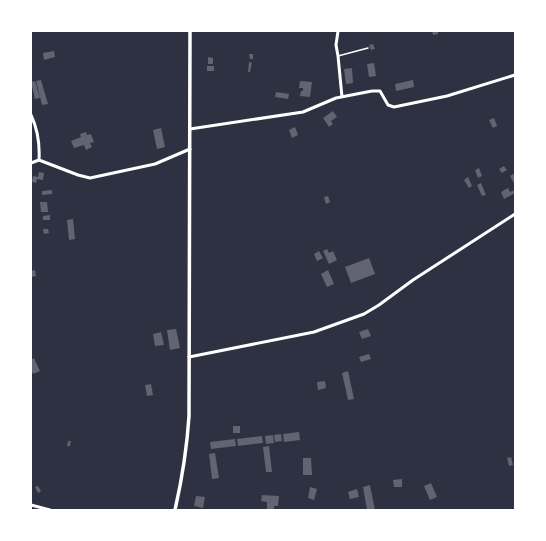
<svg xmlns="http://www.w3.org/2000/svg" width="546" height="541" font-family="'IBM Plex Sans',sans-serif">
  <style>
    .building { fill: #626471 }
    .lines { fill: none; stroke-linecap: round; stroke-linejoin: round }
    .service { stroke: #fff; stroke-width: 1.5 }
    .minor { stroke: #fff; stroke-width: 3 }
    .tertiary { stroke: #fff; stroke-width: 3.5 }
  </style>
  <rect width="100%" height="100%" fill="#2d3142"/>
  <path class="building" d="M432,31h6v3l-5,1z
    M373,44l2,5 -4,1 -2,-5z
    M54,51l1,6 -11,3 -1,-7z
    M249,54h4v5h-3z
    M208,57l5,1v6h-5z
    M249,62l3,1 -2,9h-2z
    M374,63l2,13 -7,1 -2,-13z
    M207,66h7v5h-7z
    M352,68l1,15 -7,1 -2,-15z
    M41,80l7,24 -6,1 -6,-24z
    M413,80l1,7 -18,4 -1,-7z
    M35,81l5,17 -5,1 -4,-17z
    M300,81l12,1 -2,15 -10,-1 1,-5h2v-3h-4z
    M276,92l13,2 -1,5 -13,-2z
    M333,111l4,6 -6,4 2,3 -4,3 -6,-9z
    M494,118l3,8 -4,2 -4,-8z
    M295,127l3,8 -6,3 -3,-8z
    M161,128l4,19 -8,2 -4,-19z
    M86,132l1,3 4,-1 3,8 -4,1 2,4 -6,3 -2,-5 -10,3 -3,-7 10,-4 -1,-3z
    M504,166l3,4 -5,3 -3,-4z
    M479,168l3,8 -4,2 -3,-8z
    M39,172l5,1 -1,7 -6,-1 -1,4 -4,-1 1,-6 5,1z
    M515,173v12l-5,-9z
    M468,177l4,9 -3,2 -5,-8z
    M481,183l5,12 -4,1 -5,-11z
    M508,188l2,4 5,-2v3l-11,6 -3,-7z
    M52,190v4l-10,1v-4z
    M328,196l2,6 -4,2 -2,-7z
    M40,202h7l1,10h-7z
    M50,215v5h-7v-4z
    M73,219l2,20 -6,1 -2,-20z
    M43,229h5l1,4 -5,1z
    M327,249l2,4 4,-2 4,9 -8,4 -6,-13z
    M319,251l4,7 -6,3 -3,-7z
    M369,258l6,16 -24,9 -6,-16z
    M35,270l1,6 -5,1v-6z
    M328,270l6,14 -7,3 -6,-13z
    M176,329l4,19 -10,2 -3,-20z
    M368,329l3,7 -9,3 -3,-7z
    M161,332l3,13 -9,1 -2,-12z
    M369,354l2,5 -10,3 -2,-5z
    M34,358l6,13 -7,3 -2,-5v-9z
    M348,371l6,28 -6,1 -6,-27z
    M325,381l1,7 -8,2 -1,-8z
    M151,384l2,11 -6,1 -2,-11z
    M233,426h7v7h-7z
    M299,432l1,8 -16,2 -1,-8z
    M281,434l1,7 -7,1 -1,-7z
    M273,435l1,8 -8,1 -1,-8z
    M262,436l1,7 -25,3 -1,-7z
    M235,439l1,7 -25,3 -1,-7z
    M68,441h3l-1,5h-3z
    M269,446l3,26h-6l-3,-25z
    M215,453l4,25 -7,1 -3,-25z
    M511,457l2,8 -4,1 -2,-8z
    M303,458h8l1,17h-9z
    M402,479v8h-8l-1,-7z
    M431,483l6,14 -7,3 -6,-14z
    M370,485l5,25h-8l-4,-23z
    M38,486l3,5 -3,2 -3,-6z
    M310,487l7,2 -3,11 -6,-2z
    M357,489l2,8 -9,2 -2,-7z
    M262,495l17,1 -1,10h-4v4h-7v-8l-6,-1z
    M196,496l9,1 -2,11 -9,-2z"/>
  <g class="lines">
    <path class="service" d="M338,56l30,-8"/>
    <path class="minor" d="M338,31l-2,14 2,11 4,41
      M31,115c7,15 9,28 8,45
      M190,129l113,-17 33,-14 36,-7h8l8,14 6,2 53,-11 68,-21
      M31,163l8,-3 39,15 12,3 65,-14 35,-15
      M189,357l125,-25 50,-18 15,-9 34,-25 102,-66
      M31,505l19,5"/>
    <path class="tertiary" d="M175,510c7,-31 12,-62 14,-94l1,-385"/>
  </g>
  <rect width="546" height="541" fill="none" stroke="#ffffff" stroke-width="64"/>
</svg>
